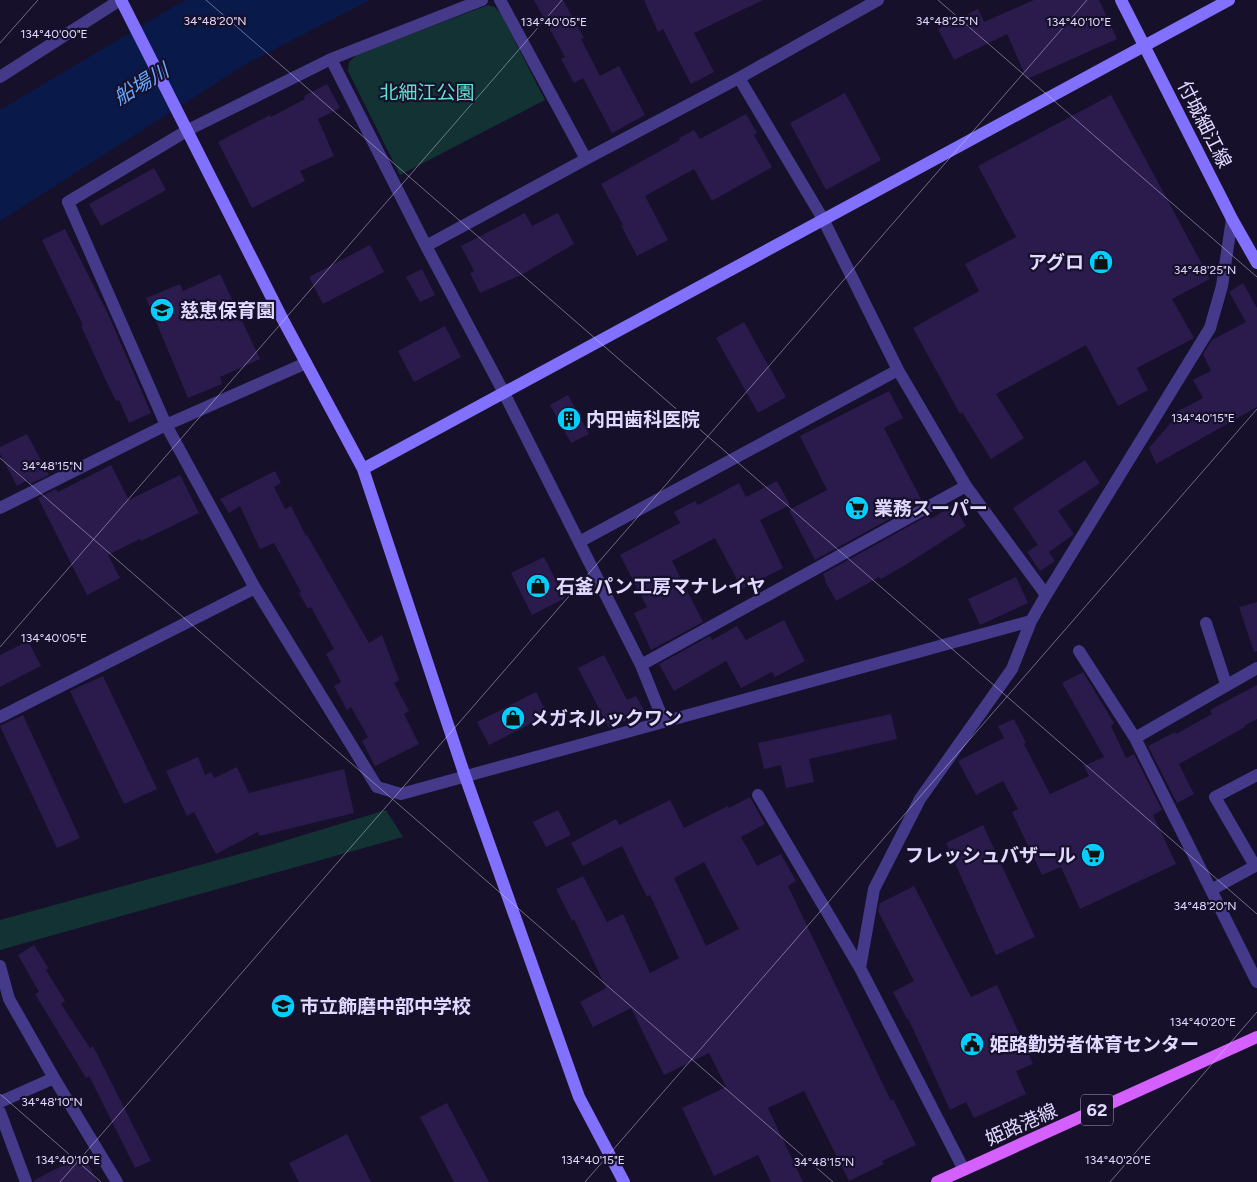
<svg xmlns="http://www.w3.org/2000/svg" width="1257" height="1182" font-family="Figtree,'Noto Sans JP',sans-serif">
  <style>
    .green { fill: #123234 }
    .water { fill: #091a4a }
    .building { fill: #2a1b4c; fill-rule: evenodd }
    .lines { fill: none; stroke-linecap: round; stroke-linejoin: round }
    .street { stroke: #453a8a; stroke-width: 12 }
    .secondary { stroke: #8270ff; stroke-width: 12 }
    .primary { stroke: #d460ff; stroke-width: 12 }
    .ticks { fill: none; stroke: #e1d9ff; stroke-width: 1; stroke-opacity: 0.45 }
    .labels { text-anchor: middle; stroke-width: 4.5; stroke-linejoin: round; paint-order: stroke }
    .shield { fill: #17102a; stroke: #a49dbf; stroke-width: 1 }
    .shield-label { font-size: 18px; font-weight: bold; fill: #e1d9ff }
    .park-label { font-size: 19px; fill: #60e4d0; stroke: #17102a }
    .street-label { font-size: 19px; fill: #e1d9ff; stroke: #17102a }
    .poi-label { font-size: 19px; font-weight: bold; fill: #e1d9ff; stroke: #17102a; text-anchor: start }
    .water-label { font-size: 20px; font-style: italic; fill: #67a9ff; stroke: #17102a }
    .ticks-label { font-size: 12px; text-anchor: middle; fill: #e1d9ff; stroke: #17102a; stroke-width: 4.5; stroke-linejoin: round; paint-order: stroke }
  </style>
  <rect width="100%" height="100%" fill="#17102a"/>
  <path class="green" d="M488,5l7,2 6,7 44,86 -145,75 -52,-104 1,-9 9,-8z
    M386,810l17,27 -403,113v-30l261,-72z"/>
  <path class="water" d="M185,0h185l-124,64 -246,157v-111z"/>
  <path class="building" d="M534,0h29l21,38 -3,1 19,37 19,-10 26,49 -33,18 -29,-55 -9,5 -13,-24 4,-2z
    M644,0h119l-69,33 20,39 -23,12 -28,-55 -5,3z
    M1034,0h65l18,39 -90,40 -20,-45 -53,26 -16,-31 40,-20 6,13z
    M327,84l13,24 -22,11 16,37 -34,15 5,10 -53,27 -34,-66 52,-27 1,2 34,-18 -1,-3z
    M845,93l36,67 -55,30 -36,-67z
    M1111,95l99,184 -38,20 22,39 -57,30 11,22 -30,16 -32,-61 -90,49 28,44 -33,21 -29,-47 -2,2 -47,-86 66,-37 -14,-27 51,-27 -38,-71z
    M746,114l11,19 -3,2 18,32 -60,34 -18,-32 -49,27 23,44 -31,16 -16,-31h2l-22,-41 79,-44 -1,-2 15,-8 6,9z
    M154,168l12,22 -65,36 -12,-22z
    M525,213l7,13 26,-13 16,31 -51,30 -43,19 -10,-20 4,-2 -13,-25z
    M65,229l43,85 43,99 -22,10 -10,-23 -3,1 -8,-16 -27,-59 2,-1 -41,-85z
    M370,245l14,27 -61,32 -14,-27z
    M422,269l13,26 -15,7 -14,-25z
    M220,274l40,85 -40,18 2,7 -34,14 -42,-100 34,-14 3,7z
    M1243,283l14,25v99l-101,57 -7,-16 25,-29 -3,-4 32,-17 -10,-18 18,-9 -8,-17 9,-14 34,-18 -17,-30z
    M744,322l42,75 -28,16 -42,-75z
    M445,326l16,31 -47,25 -16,-31z
    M889,391l14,27 -19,10 38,73 -107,59 -26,-50 38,-20 -27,-54z
    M568,395l21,39 -18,9 -21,-38z
    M27,434l22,41 -19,9 -2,-4 -11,6 -17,-32v-7z
    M1085,460l15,23 -42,28 16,23 -25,18 6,9 -15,10 -13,-19 11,-7 -25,-37z
    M111,465l18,35 51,-25 19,38 -58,28 -1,-2 -32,16 12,23 -33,17 -49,-97 18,-9 2,3z
    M275,471l6,12 -7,4 11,22 6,-3 15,30 1,-1 62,108 13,-8 17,45 -5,3 15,28 -5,3 15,30 -44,22 -13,-25 6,-4 -17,-30 -4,3 -13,-24 7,-4 -15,-28 8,-5 -23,-42 -3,2 -9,-16 2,-1 -27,-49 -14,6 -20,-43 -11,7 -9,-14z
    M777,481l13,24 -30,15 23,48 -41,21 -27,-51 -43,23 31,61 -52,28 -17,-37 13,-6 -27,-52 60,-32 -6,-11 21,-11 3,4 41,-22 7,14z
    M953,505l13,21 -59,38 -26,15 -2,-2 -43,24 -11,-20h1l-3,-7 106,-59 2,4z
    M544,557l21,41 -33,17 -21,-42z
    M1016,577l12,26 -48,22 -12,-26z
    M1257,602v49l-3,1 -15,-45z
    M784,620l21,41 -30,16 -3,-5 -31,16 -15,-27 -52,30 -15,-27 51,-28 2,4 25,-14 9,14z
    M28,641l13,25 -41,21v-32z
    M604,655l23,45 9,-4 9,16 -36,16 -31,-60z
    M1083,672l31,51 -3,3 15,32 8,-4 28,56 -9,5 23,49 -96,45 -19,-42 -19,8 -30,-63 6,-3 -15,-28 -27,14 -18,-34 46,-23 -6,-12 16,-7 12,24 -2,1 26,50 39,-18 -5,-10 20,-9 -42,-74z
    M103,676l54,113 -33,15 -54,-113z
    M1257,685v34l-13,7 1,1 -66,37 15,30 -17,9 -29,-57 27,-14 1,2 36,-20 -2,-4z
    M536,692l12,23 -59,30 -12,-23z
    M891,714l6,25 -88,20 5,23 -28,6 -5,-23 -17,4 -6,-26z
    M23,715l57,123 -23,10 -57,-122z
    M198,757l7,18 6,-3 3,6 23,-11 12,26 95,-24 10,44 -95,23 -1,-4 -42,22 -22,-42 -7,4 -21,-45z
    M750,797l15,27 -24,13 16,29 24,-12 15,27 -8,5 103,215 2,-2 23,46 -34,16 2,3 -35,17 -45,-90 -36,17 35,74h-32l-13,-27 -44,21 -32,-68 44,-21 -17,-34 -45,22 -33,-67 -38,19 -13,-25 26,-14 -32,-69 -2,2 -16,-32 27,-13 24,46 16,-8 27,59 29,-15 -29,-63 -3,2 -25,-51 -39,20 -12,-23 45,-24 3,6 51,-25 14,28 44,-22 1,2zM704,862l35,67 -33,17 -32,-68z
    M558,810l13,25 -25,12 -13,-25z
    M983,825l52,112 -39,18 -50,-112z
    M914,886l57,111 26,-12 36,79 -17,7 10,23 -52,24 -8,-16 -16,8 -42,-92 -1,1 -14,-27 21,-11 -36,-70 2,-8z
    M34,945l14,23 -2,2 19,31 -4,3 29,44 3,-2 58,115 -16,7 -46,-92 -3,2 -51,-84 4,-2 -21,-37z
    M447,1103l42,79h-35l-34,-65z
    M347,1134l24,48h-72l-10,-19z
    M84,1155l13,27h-63v-2z"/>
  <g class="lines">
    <path class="street" d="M482,0l-151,59 -143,71 -120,72 98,223 89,163 122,199 24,7 630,-173
      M500,0l86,159
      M331,59l95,187 77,145 138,274 325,-179
      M0,77l120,-77
      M739,78l84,141 75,151 68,116 80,109
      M426,246l160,-87 153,-81 139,-78
      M0,508l166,-83 140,-62
      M579,542l319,-172
      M1206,623l20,61
      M1079,651l56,87 122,244
      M641,665l23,57
      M0,717l255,-129
      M1135,738l122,-70
      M758,795l102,173
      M1255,866l-40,-69 42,-22
      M1211,890l46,-25
      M0,966l9,33 45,79 63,104
      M0,1102l54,-24
      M0,1112l26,70
      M964,1170l-104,-202 14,-79 46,-90 92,-130 19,-48 15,-26 164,-267 12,-42 10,-67"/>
    <path class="secondary" d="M121,0l162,320 80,149 102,307 114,321 45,85
      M1121,0l111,219 25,44
      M363,469l866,-469"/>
    <path class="primary" d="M937,1182l320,-145"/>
  </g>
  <path class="ticks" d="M206,0l1051,914M938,0l319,277M0,43l38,-43M0,458l833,724M0,647l562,-647M0,1094l101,88M60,1182l1027,-1182M585,1182l672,-773M1110,1182l147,-170"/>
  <defs>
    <g id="shop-disc" transform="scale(1.25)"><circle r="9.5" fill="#05cdff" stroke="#17102a"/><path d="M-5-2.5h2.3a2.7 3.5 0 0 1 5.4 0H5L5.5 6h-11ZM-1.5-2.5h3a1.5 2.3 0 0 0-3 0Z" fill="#111"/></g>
    <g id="school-disc" transform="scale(1.25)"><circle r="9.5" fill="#05cdff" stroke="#17102a"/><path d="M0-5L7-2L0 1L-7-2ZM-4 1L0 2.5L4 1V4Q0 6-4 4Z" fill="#111"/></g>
    <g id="building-disc" transform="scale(1.25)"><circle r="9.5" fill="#05cdff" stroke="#17102a"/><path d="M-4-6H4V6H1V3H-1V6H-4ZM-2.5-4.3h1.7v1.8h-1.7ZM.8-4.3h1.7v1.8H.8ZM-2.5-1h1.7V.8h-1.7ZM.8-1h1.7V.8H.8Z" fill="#111"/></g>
    <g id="supermarket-disc" transform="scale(1.25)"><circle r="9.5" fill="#05cdff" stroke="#17102a"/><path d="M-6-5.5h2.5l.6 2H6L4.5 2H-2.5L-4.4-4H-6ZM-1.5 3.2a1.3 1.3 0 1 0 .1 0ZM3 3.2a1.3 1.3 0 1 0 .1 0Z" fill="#111"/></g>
    <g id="civic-disc" transform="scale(1.25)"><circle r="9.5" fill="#05cdff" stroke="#17102a"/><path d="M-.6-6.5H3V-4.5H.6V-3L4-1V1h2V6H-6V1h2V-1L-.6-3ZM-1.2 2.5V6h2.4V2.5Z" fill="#111"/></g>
  </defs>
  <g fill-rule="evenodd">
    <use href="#shop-disc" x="1101" y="262"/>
    <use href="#school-disc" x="162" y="310"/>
    <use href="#building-disc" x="569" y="419"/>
    <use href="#supermarket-disc" x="857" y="508"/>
    <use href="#shop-disc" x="538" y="586"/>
    <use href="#shop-disc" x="513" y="718"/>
    <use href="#supermarket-disc" x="1093" y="855"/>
    <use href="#school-disc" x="283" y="1006"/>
    <use href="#civic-disc" x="972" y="1044"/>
  </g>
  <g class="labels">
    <rect class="shield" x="1081" y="1094.5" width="32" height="31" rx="4"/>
    <g class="shield-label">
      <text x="1097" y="1116">62</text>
    </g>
    <g class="park-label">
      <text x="427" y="99">北細江公園</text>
    </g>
    <g class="street-label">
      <text transform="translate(1205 124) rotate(63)" y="7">付城細江線</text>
      <text transform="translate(1021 1124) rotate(-24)" y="7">姫路港線</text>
    </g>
    <g class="poi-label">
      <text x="1084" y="269" text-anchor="end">アグロ</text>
      <text x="180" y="317">慈恵保育園</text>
      <text x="586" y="426">内田歯科医院</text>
      <text x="874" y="515">業務スーパー</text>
      <text x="556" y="593">石釜パン工房マナレイヤ</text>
      <text x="530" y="725">メガネルックワン</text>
      <text x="1076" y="862" text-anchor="end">フレッシュバザール</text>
      <text x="300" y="1013">市立飾磨中部中学校</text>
      <text x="990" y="1051">姫路勤労者体育センター</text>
    </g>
    <g class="water-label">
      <text transform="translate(141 84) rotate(-31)" y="7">船場川</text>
    </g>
  </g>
  <g class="ticks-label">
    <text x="215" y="25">34°48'20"N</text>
    <text x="947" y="25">34°48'25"N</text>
    <text x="554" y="26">134°40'05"E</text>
    <text x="1079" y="26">134°40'10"E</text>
    <text x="54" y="38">134°40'00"E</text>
    <text x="1205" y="274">34°48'25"N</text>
    <text x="1203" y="422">134°40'15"E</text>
    <text x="52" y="470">34°48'15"N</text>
    <text x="54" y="642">134°40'05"E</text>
    <text x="1205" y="910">34°48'20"N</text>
    <text x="1203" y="1026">134°40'20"E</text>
    <text x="52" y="1106">34°48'10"N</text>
    <text x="68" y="1164">134°40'10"E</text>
    <text x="593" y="1164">134°40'15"E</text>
    <text x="1118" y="1164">134°40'20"E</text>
    <text x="824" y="1166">34°48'15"N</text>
  </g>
</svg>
